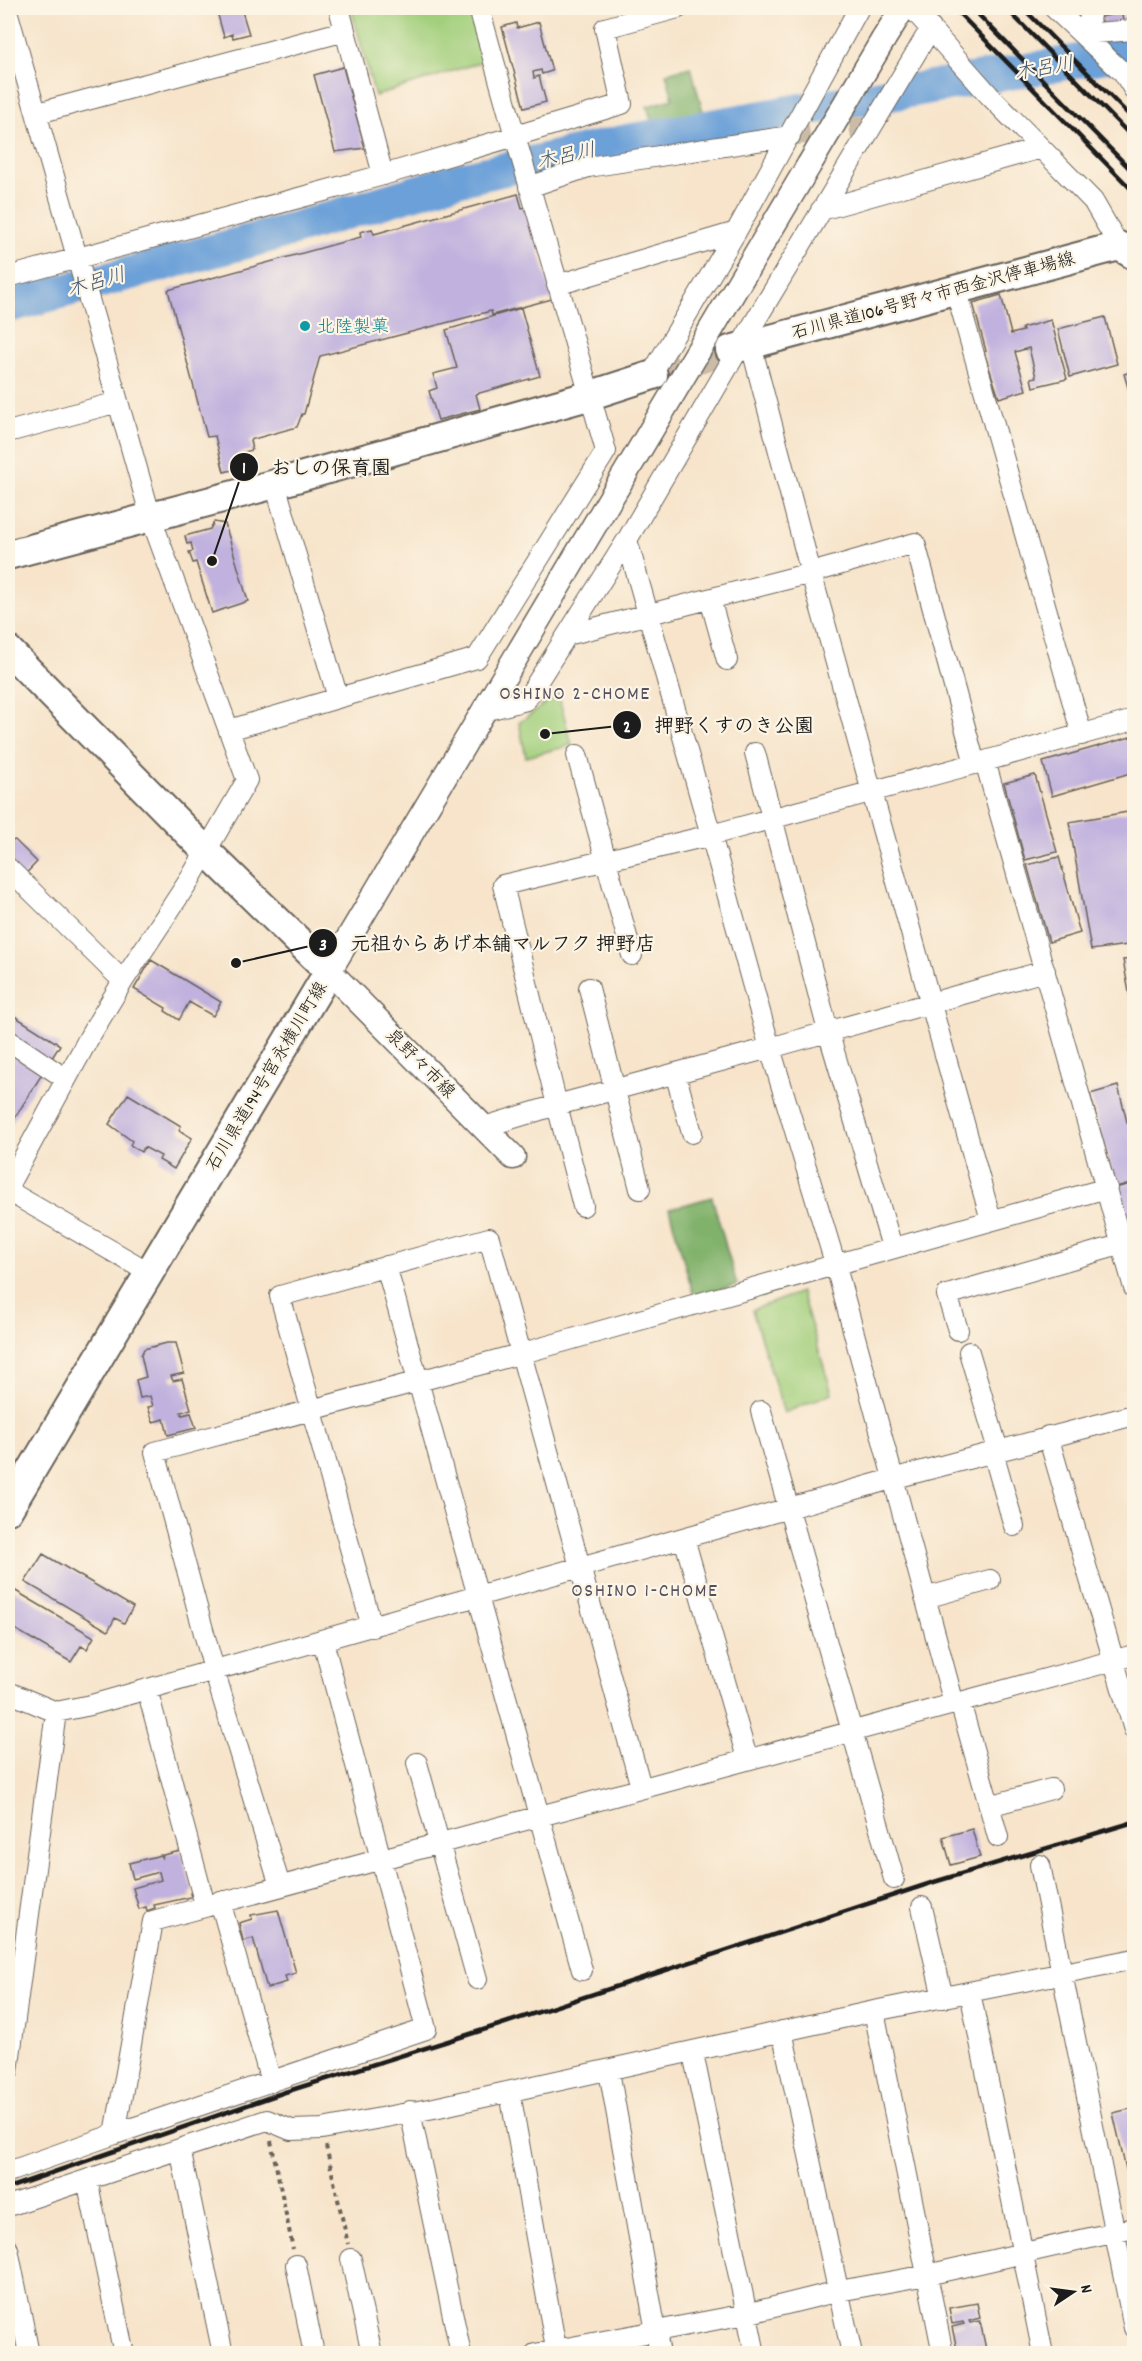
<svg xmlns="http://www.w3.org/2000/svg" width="1142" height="2361" font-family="Dekko,'Klee One',sans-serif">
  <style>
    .green { fill: #a2cf7c; stroke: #5f764c; stroke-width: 1.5 }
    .forest { fill: #81b26c; stroke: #4e6744; stroke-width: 1.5 }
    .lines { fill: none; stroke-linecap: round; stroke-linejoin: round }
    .river { stroke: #6ca0d8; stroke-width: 34 }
    .building { fill: #c0b1de }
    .minor-tunnel { stroke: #cbbca8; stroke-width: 20; stroke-dasharray: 20 10; stroke-linecap: butt }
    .secondary-tunnel { stroke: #cbbca8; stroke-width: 28; stroke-dasharray: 28 14; stroke-linecap: butt }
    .minor-casing { stroke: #696259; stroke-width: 22 }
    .tertiary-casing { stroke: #696259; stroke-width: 27 }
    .secondary-casing { stroke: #696259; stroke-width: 32 }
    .path { stroke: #696259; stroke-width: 4; stroke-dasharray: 4.5 4.5; stroke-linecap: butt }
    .minor { stroke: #fff; stroke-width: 20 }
    .tertiary { stroke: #fff; stroke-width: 24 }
    .secondary { stroke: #fff; stroke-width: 28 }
    .rail { stroke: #1c1c1c; stroke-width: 4.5 }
    .tertiary-bridge-casing { stroke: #696259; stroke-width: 27; stroke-linecap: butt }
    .tertiary-bridge { stroke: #fff; stroke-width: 24 }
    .culture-dot { fill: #0f9aa8; stroke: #fcf5e5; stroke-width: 2 }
    .labels { text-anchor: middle; stroke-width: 4.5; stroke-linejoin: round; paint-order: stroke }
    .street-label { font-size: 18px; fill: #1c1c1c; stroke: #fcf5e5 }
    .culture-label { font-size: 18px; fill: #0d838f; stroke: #fcf5e5; text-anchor: start }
    .water-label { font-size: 20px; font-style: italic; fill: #405771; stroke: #fcf5e5 }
    .neighbourhood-label { font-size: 20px; letter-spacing: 1.5px; fill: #555060; stroke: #fcf5e5 }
    .leader { fill: none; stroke: #1c1c1c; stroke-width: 2 }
    .callout-dot { fill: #1c1c1c; stroke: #fcf5e5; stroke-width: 2 }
    .mark-label { font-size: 18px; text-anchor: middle; font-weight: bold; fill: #fff }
    .callout-label { font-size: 20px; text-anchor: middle; font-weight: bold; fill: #1c1c1c; stroke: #fcf5e5; stroke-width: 4.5; stroke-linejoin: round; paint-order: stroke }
  </style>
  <rect width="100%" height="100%" fill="#fcf5e5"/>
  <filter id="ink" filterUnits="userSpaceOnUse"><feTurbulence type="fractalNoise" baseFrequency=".0167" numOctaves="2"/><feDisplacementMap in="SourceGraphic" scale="12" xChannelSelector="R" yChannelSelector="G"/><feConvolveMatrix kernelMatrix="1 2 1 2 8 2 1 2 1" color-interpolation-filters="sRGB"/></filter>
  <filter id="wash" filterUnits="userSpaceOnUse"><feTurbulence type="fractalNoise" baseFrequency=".008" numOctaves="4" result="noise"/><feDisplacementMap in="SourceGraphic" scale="24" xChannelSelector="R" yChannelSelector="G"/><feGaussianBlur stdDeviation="1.35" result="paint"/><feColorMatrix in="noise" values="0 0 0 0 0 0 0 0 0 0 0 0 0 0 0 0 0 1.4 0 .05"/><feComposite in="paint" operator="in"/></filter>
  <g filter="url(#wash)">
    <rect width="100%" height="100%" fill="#f7e4cb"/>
    <path class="green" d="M351,8h118l15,53 -109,35z
      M558,694l14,51 -46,12 -7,-34z
      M801,1292l31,101 -48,20 -32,-103z"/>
    <path class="forest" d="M691,67l15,56 -50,14 -9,-31 26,-7 -7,-26z
      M712,1197l25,88 -43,12 -25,-88z"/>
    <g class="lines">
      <path class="river" d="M8,306l275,-74 169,-51 175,-40 507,-90"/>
    </g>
    <g id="blocks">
      <path class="building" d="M216,8h25l8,26 -16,4 -1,-4 -8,3z
        M1057,8h25l-2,15z
        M1121,8l2,13 -20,5 -2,-9 10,-2 -2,-6z
        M539,22l13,49 -10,3 -1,-4 -8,2 1,6 5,-2 7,26 -22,6 -22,-81 14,-4 1,5z
        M343,67l22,81 -30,4 -21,-77z
        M518,194l4,14 5,-1 25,92 -60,16 -1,-4 -171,45 -16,58h-2l-5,13 -47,13 2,10 -15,4 4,14 -17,4 -9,-36 -8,1 -39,-147 193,-53 -1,-5 12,-3 2,5z
        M1001,295l10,39 12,-3 -1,-3 29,-8 16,59 -34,8 -2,-9 5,-1 -7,-29 -14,4 11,38 -27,8 -15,-46 2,-1 -13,-48z
        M521,308l19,68 -64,18 4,15 -42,11 -9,-29 8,-3 -4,-14 24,-6 -11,-38z
        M1105,317l12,47 -47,13 -12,-48z
        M1134,371v37l-10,-34z
        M214,522l11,2 23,77 -36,12 -16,-51 -3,1 -4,-11 4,-1 -2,-8 -4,1 -2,-8 25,-7z
        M1134,736v36l-82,24 -9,-34z
        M1035,775l22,77 -32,8 -21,-77z
        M1134,811v133l-43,6 -22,-128z
        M8,838l3,3 4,-1 22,22 -29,30z
        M1059,857l21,76 -31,9 -22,-77z
        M1134,959v55h-1l-10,-54z
        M151,960l70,42 -8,14 -24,-14 -10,18 -14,-9 1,-3 -32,-19z
        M8,1012l52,33 -52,84z
        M1118,1086l9,36 5,-1 2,7v4l-4,1 4,15v34l-18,5 -26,-93z
        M128,1094l53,32 -2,4 13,8 -18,31 -15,-9 2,-4 -17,-9 -3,5 -11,-7 2,-4 -23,-17z
        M1134,1183v74l-19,-69z
        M167,1343h9l8,30 -13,3 2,5 9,-2 9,30 -10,3 1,3 9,-2 5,15 -28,7 -4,-16 -11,3 -5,-15 5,-1 -3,-10 -10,2 -4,-18 10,-3 -5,-22 3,-6z
        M43,1554l90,53 -9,16 -9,-5 -7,13 -83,-49z
        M14,1590l80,47 -7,12 -6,-3 -10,16 -63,-37v-24z
        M972,1829l8,28 -29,8 -8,-28z
        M181,1851l12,41 -3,1 1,4 -37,8 1,3 -8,3 -1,-4 -7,2 -6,-21 28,-8 -2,-8 -26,7 -4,-16 32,-8 1,4 1,-4z
        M278,1910l18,63 -11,3 2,6 -20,6 -14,-50 -10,3 -4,-18 13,-4 -1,-4z
        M1134,2108v91h-1l-20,-86z
        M977,2303l3,15 -11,3 1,2 10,-2 7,33h-29l-6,-27 12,-3 -1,-2 -11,2 -3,-16z"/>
    </g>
  </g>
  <g filter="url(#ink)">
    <use href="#blocks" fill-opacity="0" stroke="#696259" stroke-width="1.5"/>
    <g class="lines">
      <path class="minor-tunnel" d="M790,136l82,-11"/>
      <path class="secondary-tunnel" d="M653,375l77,-25"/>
      <g class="minor-casing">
        <path id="minor" d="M339,8l44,167
          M479,8l36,128 107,-32 -17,-76 73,-20
          M912,8l77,87 104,106 26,45
          M1054,8l64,60 5,4 11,-1
          M8,14l143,504 96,262 -57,99 -67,102 -32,53 -83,152
          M1082,34l52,-4
          M1087,34l4,-26
          M1123,72l11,18
          M38,113l307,-82
          M529,187l59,-20 202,-31
          M821,210l220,-62
          M8,277l375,-102 132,-39 91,315 -129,207 -139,40 -63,-214
          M557,285l179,-53 123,-224
          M956,291l126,444
          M751,345l60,228 104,-30 60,221
          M651,375l85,-143
          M8,432l110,-30
          M627,540l112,-192 192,-320
          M710,599l17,61
          M567,635l244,-62 180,647
          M484,711l42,-11 101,-160 84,295 274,-74 149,527
          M229,730l109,-32
          M755,753l73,278 64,216
          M577,755l55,200
          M985,761l149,-41
          M8,868l115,113
          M589,988l51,201
          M8,1040l58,39
          M675,1073l17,60
          M484,1127l73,-22 -54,-220 208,-50 59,213 275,-77
          M8,1191l142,82
          M583,1206l-26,-101 213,-57 65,215 119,441
          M386,1266l196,704
          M958,1330l-11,-35 176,-51
          M969,1352l29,98
          M761,1411l133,468
          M1048,1436l86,294
          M993,1452l21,74
          M684,1538l63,220
          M925,1598l65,-18
          M372,1627l-92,-331 209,-58 152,549
          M147,1689l58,216
          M8,1692l48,20 35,-7 801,-226 242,-64
          M960,1702l38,135
          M417,1763l60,216
          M989,1806l62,-17
          M1040,1865l94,463
          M280,1886l-66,-216 -59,-218 368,-99 584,-165
          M220,1901l51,181
          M922,1907l21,91
          M970,1992l73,362
          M874,2011l69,343
          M782,2031l70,323
          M693,2053l62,301
          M8,2071l48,-359
          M609,2071l51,283
          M510,2093l47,261
          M410,2111l51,243
          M115,2134l311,-105 -103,-388
          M180,2149l43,205
          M8,2172l107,-38 38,-213 981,-266
          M87,2180l37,174
          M8,2206l259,-86 24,10 31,-1 112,-21 440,-97 260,-52
          M8,2249l21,105
          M351,2259l21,95
          M296,2265l18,89
          M535,2354l211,-40 93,-23 88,-16 207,-47"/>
      </g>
      <g class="tertiary-casing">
        <path id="tertiary" d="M883,40l20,-32
          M513,1157l-184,-186 480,-806"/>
      </g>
      <g class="secondary-casing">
        <path id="secondary" d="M730,350l389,-104 15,9
          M8,555l267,-71 313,-88 65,-21
          M8,650l197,200 124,121 -321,539"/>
      </g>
      <path class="path" d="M271,2141l22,108
        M326,2146l22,98"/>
      <use href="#minor" class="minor"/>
      <use href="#tertiary" class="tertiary"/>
      <use href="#secondary" class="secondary"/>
      <path class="rail" d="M954,8l180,184
        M972,8l162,165
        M1006,8l128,131
        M1023,8l111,112
        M8,2188l277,-96 214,-67 435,-143 200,-60"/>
      <g class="tertiary-bridge-casing">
        <path id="tertiary-bridge" d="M809,165l74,-125"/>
      </g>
      <use href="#tertiary-bridge" class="tertiary-bridge"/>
    </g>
  </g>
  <circle class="culture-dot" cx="305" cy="326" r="6"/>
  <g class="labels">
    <g class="street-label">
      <text transform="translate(933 295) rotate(-15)" y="6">石川県道106号野々市西金沢停車場線</text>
      <text transform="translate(421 1063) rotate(45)" y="6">泉野々市線</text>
      <text transform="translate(266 1076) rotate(-59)" y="6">石川県道194号宮永横川町線</text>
    </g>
    <g class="culture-label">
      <text x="317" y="332">北陸製菓</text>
    </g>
    <g class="water-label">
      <text transform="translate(1044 67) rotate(-10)" y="7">木呂川</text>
      <text transform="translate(566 155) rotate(-13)" y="7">木呂川</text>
      <text transform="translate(96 281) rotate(-16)" y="7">木呂川</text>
    </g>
    <g class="neighbourhood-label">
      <text x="575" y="699">OSHINO 2-CHOME</text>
      <text x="645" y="1596">OSHINO 1-CHOME</text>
    </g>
  </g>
  <path class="leader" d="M212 561L244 467M545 734L627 725M236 963L323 943"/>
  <g class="callout-dot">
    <circle cx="212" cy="561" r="6"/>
    <circle cx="545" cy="734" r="6"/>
    <circle cx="236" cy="963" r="6"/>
    <circle cx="244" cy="467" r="15"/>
    <circle cx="627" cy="725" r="15"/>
    <circle cx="323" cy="943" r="15"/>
  </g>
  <g class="mark-label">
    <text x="244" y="473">1</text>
    <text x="627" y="732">2</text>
    <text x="323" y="950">3</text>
  </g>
  <g class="callout-label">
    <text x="331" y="474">おしの保育園</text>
    <text x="734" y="732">押野くすのき公園</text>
    <text x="503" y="950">元祖からあげ本舗マルフク 押野店</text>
  </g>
  <rect width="1142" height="2361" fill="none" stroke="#fcf5e5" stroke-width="30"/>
  <g transform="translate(1073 2292) rotate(77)" stroke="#fcf5e5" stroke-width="4.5" paint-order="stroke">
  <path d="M0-4.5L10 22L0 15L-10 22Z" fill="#1c1c1c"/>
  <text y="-9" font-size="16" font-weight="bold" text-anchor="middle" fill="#1c1c1c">N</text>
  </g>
</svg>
